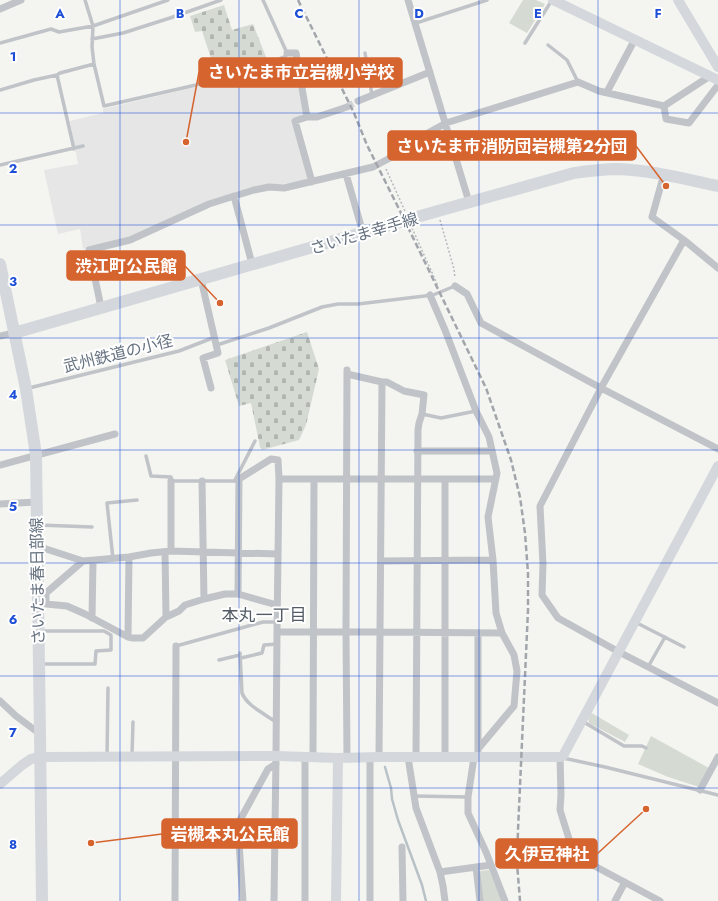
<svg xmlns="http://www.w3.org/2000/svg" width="718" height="901" font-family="Jost,'Noto Sans JP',sans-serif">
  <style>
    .built { fill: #e5e6e5 }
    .green { fill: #d5dbd3 }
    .cemetery { fill: url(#cemetery-stones) }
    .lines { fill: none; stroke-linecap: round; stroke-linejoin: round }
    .stream { stroke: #b8c2c6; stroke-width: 2.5 }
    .street-tunnel { stroke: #d0d4d5; stroke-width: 7; stroke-dasharray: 7 3.5; stroke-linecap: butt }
    .path { stroke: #b8babd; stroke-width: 1.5; stroke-dasharray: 2 2; stroke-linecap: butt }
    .lane { stroke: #c0c3c7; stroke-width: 3.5 }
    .street { stroke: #c0c3c7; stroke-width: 7 }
    .secondary { stroke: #d4d8dc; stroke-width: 10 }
    .primary { stroke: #d4d8dc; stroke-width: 12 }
    .rail { stroke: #a2a6ab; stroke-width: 2.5; stroke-dasharray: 6 3; stroke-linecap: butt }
    .grid { fill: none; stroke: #1d4ed8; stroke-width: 1; stroke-opacity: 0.55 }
    .labels { text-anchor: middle; stroke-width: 4; stroke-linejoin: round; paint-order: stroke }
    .street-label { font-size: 16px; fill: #667280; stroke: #fff }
    .neighbourhood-label { font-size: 17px; fill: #535c66; stroke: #fff }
    .grid-label { font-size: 13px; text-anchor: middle; font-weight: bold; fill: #1d4ed8; stroke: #fff; stroke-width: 4; stroke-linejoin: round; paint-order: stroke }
    .leader { fill: none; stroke: #d6642f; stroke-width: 1.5 }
    .callout-dot { fill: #d6642f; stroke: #fff; stroke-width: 1.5 }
    .callout { fill: #d6642f; stroke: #d6642f; stroke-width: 1.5 }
    .callout-label { font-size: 17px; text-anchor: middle; font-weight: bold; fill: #fff }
  </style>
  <defs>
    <pattern id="cemetery-stones" width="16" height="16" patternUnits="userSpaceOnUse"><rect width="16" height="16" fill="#d5dbd3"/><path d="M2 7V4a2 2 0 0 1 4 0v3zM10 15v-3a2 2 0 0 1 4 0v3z" fill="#b1b6b0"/></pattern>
  </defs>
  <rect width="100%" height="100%" fill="#f4f5f1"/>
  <path class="built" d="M290,57l4,1 10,57 -12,4 16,57 -1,4 -71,12 -55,21 -52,24 -46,12 -3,-20 -22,5 -14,-64 34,-6 -8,-43 33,-8v-4l152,-36 14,-5z"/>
  <path class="green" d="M523,0h13l9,4 -18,29 -18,-10z
    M590,712l39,23 -4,7 -36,-19 -1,-6z
    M651,736l58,32 -10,19 -31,-10 -30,-13z
    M489,870l13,31h-19l-4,-30z"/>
  <path class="cemetery" d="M224,5l8,25 21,-6 15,38 -16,7 -35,8 -15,-46 -7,1 -5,-16z
    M307,332l12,37 -13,56 -7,15 -37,10 -2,-3 -9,-44 -12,3 -14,-46z"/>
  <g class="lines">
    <path class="stream" d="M385,767l6,21 1,11 6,21 24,65 4,16"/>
    <path class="street-tunnel" d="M347,107l11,-6"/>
    <path class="path" d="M386,169l19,42
      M440,220l14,49 1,9
      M412,228l26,58"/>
    <path class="lane" d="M416,23l71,-23
      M92,39l31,-6 47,-15 51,-18
      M0,43l51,-14 8,3 34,-6 75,-26
      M525,43l27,-43
      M548,45l19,15 11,22
      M365,53l7,42
      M94,64l10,42 140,-32 42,-18 1,-3 -24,-53
      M57,75l17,74
      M0,90l34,-10 23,-5 3,-2 34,-9 -2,-17 1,-21 -8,-26
      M0,165l83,-19
      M217,345l52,-17 53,-21 16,-3h20l75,-9 22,-9
      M29,388l150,-37 36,-14
      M422,414l19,4 35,-7
      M146,456l5,20 20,1v4h68
      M235,480l20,-39
      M39,525l53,2
      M113,559l-6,-56 30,-3
      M635,622l49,25
      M40,631h64l7,4v15l-15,1 -1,13h-53
      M176,646l87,-24h10
      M240,653l2,40c5,13 23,21 34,29
      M241,658l21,-5 2,-8 13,-1
      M219,660l21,-5
      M648,667l17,-30
      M582,721l42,25h18l4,2
      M132,755l1,-33
      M107,757l1,-69
      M563,758l42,9 113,28
      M414,796l54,1"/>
    <path class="street" d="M408,0l61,202
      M0,9l21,-9
      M287,53h9l11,64
      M607,92l28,-53
      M358,101l72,-29
      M664,106l2,13 23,4 29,-38
      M346,174l17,59
      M664,174l-12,43 32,23 34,28
      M312,182l-17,-61 12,-4h10l30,-10
      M234,196l18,68
      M684,240l-83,148 -61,118 3,58 -1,31 16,23 61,34 99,51
      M201,279l17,74 -15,5 8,30
      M455,286l12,8 14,29 120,65 117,61
      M430,295l15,35 31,81 13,26 8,36 -9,44 5,43 3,53 6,20 12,22 3,16 -3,35 -36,43
      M101,307l-12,-57 41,-10 79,-36 19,-6 26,-8 15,-3 15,1 89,-21 34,-18 19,-15 20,-11 132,-41 21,9 65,15 46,-30
      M0,336l14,-3
      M347,374l35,8h5l17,9 20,4 -2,19 -3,9 -1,7 -2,327
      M417,451h75
      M0,465l115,-31
      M279,479h216
      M171,481v70
      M202,481l2,118
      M0,504l36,-2
      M37,546l46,15
      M165,552l1,65
      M381,561l112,-1
      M238,594l39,11
      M92,618l1,-57
      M277,632h103l122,1
      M128,637l1,-80
      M0,701l16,15 24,18
      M478,751v-118
      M305,757v144
      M313,757l1,-278
      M370,757v144
      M379,757l3,-375
      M408,757l8,51 24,64 3,14 2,15
      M445,757v-278
      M474,757l-6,40v16l18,39 19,49
      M560,757l1,38 -1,15 14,45 86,46
      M347,758l-1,-126 1,-262
      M700,790l18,-33
      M402,847l1,54
      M476,867l4,34
      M440,872l51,-7
      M175,901l1,-255
      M243,901l-4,-58 1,-23 28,-51 8,-5
      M274,901l2,-145 1,-124 2,-153 -1,-19 -7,-1 -32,20 -1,115h-13l-21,5 -19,6 -6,6 -13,6 -23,21h-10l-5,-1 -43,-23 -18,-8 -21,-2v-11l37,-32 46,-4 22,-4 20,-2 107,3
      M615,901l10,-19"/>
    <path class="secondary" d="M553,0l165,80
      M678,0l40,67
      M0,784l22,-19 9,-6 9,-2 236,-1 62,2 41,-1h181l3,-1 155,-290
      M336,901l2,-143"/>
    <path class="primary" d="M0,264l26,125 10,66 4,279 2,167
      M14,333l424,-122 136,-38c15,-2 29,-4 43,-4 34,1 68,10 101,17"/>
    <path class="rail" d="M298,0l56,113 13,32 35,70 84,173 25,72 9,37 5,36 3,40v37l-10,220 -1,33 3,38"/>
  </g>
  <path class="grid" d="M120,0v901M239,0v901M359,0v901M479,0v901M598,0v901M0,113h718M0,225h718M0,338h718M0,450h718M0,563h718M0,676h718M0,788h718"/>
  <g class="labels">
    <g class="street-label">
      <text transform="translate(364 233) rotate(-16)" y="6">さいたま幸手線</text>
      <text transform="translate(118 353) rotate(-14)" y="6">武州鉄道の小径</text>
      <text transform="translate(37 581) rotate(-91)" y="6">さいたま春日部線</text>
    </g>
    <g class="neighbourhood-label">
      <text x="264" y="621">本丸一丁目</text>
    </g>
  </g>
  <g class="grid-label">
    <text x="60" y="18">A</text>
    <text x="180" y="18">B</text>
    <text x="299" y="18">C</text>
    <text x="419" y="18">D</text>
    <text x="538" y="18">E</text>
    <text x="658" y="18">F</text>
    <text x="13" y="61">1</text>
    <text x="13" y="173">2</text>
    <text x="13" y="286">3</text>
    <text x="13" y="399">4</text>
    <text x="13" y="511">5</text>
    <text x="13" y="624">6</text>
    <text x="13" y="737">7</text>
    <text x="13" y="849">8</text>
  </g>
  <path class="leader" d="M186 142L199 72M666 186L636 146M220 303L185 266M91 843L162 834M646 809L597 854"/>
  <g class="callout-dot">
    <circle cx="186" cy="142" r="4"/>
    <circle cx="666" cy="186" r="4"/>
    <circle cx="220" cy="303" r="4"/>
    <circle cx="91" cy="843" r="4"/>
    <circle cx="646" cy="809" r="4"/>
  </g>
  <g class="callout">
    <rect x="199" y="58" width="203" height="29" rx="4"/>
    <rect x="388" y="131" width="248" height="29" rx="4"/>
    <rect x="67" y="251" width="118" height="29" rx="4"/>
    <rect x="162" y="819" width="135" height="29" rx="4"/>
    <rect x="496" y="839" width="101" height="29" rx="4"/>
  </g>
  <g class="callout-label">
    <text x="301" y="78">さいたま市立岩槻小学校</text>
    <text x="512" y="152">さいたま市消防団岩槻第2分団</text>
    <text x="126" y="272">渋江町公民館</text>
    <text x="230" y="840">岩槻本丸公民館</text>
    <text x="547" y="860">久伊豆神社</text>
  </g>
</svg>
